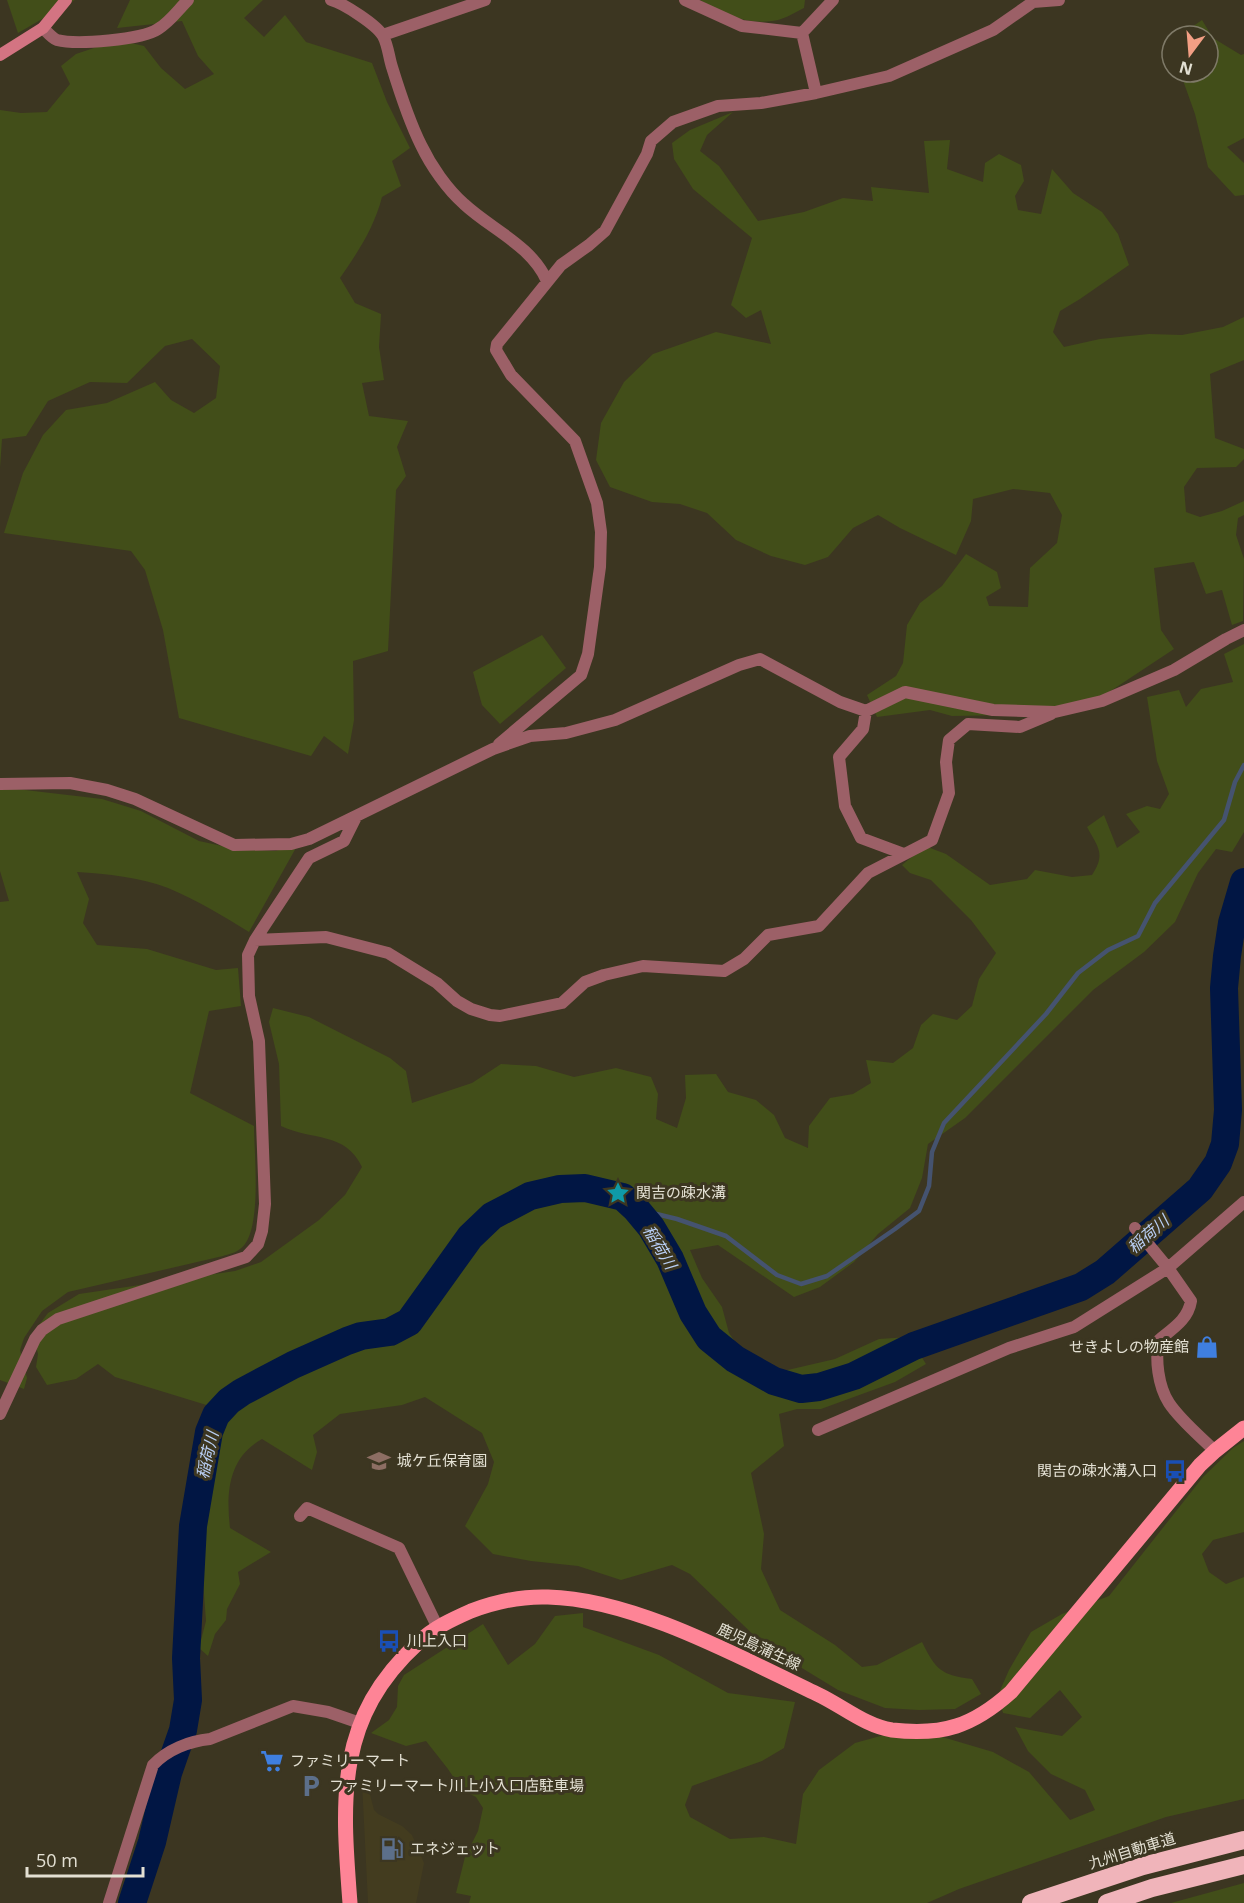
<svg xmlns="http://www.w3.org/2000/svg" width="1244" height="1903" font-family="'Open Sans','Noto Sans JP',sans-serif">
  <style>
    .built { fill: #433c1f }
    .green { fill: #424e19 }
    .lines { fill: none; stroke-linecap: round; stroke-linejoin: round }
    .stream { stroke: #45536f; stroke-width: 4.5 }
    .river { stroke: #011644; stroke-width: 28 }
    .street { stroke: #9c6067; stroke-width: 12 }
    .secondary { stroke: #d37482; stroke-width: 12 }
    .primary { stroke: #fe8496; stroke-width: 15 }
    .highway { stroke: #f0b4ba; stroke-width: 18 }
    .labels { text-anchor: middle; stroke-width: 6; stroke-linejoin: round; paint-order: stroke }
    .poi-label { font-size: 15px; fill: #e3e0d3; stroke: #3c3621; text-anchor: start }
    .street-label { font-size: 15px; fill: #e3e0d3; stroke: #3c3621 }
    .water-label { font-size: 16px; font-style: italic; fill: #b9cff5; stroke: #3c3621 }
  </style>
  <rect width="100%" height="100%" fill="#3c3621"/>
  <path class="built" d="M362,1783h5l7,27 4,4 24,12 10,9 12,28 -8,40h-48z"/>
  <path class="green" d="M7,0h68l-57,33z
    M130,0h133l-19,18 20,19 21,-22 21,27 66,21 15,39 23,46 -18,13 9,25 -19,11c-8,31 -24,55 -42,81l15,25 26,11 -2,33 5,33 -22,3 7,33 39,5 -11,26 9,29 -10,14 -8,161 -35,10 1,59 -6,34 -24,-18 -13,20 -132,-38 -16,-88 -18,-60 -14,-19 -127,-18 19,-60 20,-38 23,-25 41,-7 48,-21 16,18 23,13 22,-15 4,-32 -28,-27 -27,7 -38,37 -37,-1 -42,19 -22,35 -24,3 -2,29v-358l21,3 26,-1 23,-28 -9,-18 15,-12 42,-14 26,6 17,22 24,21 29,-15 -16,-18 -16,-35 -65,7z
    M700,0h105l-1,8c-8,4 -18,10 -26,12 -30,6 -53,-5 -78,-20z
    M1202,20l11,18 28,17 3,-1v84l-17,9 17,16v32l-9,1 -27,-29 -13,-53 -15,-42h28v-36h-29z
    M733,112l-26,23 -7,16 19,15 39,55 46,-9 39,-14 30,3 -2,-14 58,6 -5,-52 26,-1 -3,29 36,13 2,-19 14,-9 22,11 3,16 -9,15 3,14 23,4 11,-45 21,24 29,19 16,22 11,31 -49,34 -20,12 -7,21 11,15 36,-8 49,-5 33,1 41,-8 21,-10v43l-34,14 5,64 29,11v10l-8,8 -39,1 -13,19 2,25 14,5 22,-6 22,-10v14l-6,3 -2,17 8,24 -1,62 -11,4 -10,-35 -16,4 -12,-32 -40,6 7,62 13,19 -71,47 -65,15 -31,4 -55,1 -22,-6 -53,7 -10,-22 29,-19 7,-13 4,-38 13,-22 22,-17 24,-32 31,18 4,16 -15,9 3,9 39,1 2,-39 27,-25 5,-28 -12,-22 -37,-4 -40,10 -2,22 -15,34 -56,-27 -22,-13 -25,13 -25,29 -23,8 -34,-9 -35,-16 -29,-27 -27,-9 -28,-2 -42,-15 -14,-27 5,-37 23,-41 29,-28 63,-22 55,12 -10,-34 -15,8 -15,-13 21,-67 -59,-49 -19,-30 -2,-16 18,-13z
    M542,635l24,33 -66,56 -18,-19 -9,-33z
    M1244,644v188l-12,20 -16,-3 -18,24 -23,49 -31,30 -51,38 -128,128 -37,26 -6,34 -12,30 -32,26 -24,28 -34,25 -26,10 -76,-52 -28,5 12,28 20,29 7,26 15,22 35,17 56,-13 44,-20 30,-2 17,27 -31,18 -74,27h-24l-18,5 5,32 -33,27 13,61 -3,35 19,41 55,35 27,22 15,-2 45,-23c14,28 19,33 50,37l9,15 -26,15 -36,1 -34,-2 -47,-18 -74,-45 -74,-71 -18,-9 -51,15 -43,-14 -47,-5 -38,-7 -28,-28 23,-42 6,-22 -12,-29 -57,-36 -23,8 -62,9 -27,21 4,17 -5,18 -50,-31c-34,19 -36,54 -32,89l41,24 -33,20 2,12 -13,25 -1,11 -11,14 -7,22 -9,-8 7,-27 -3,-40 -20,-47 8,-67 12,-47 10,-13 -98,-30 -17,-13 -22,15 -29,6 -11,-18 2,-13 -5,-21 15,-20 31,-19 156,-23 26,-9 58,-42 26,-25 17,-28c-17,-36 -50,-26 -81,-41l-2,-62 -10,-42 4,-14 36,9 81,41 16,13 6,32 60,-20 29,-19 35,2 38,11 42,-9 35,9 7,17 -2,25 21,9 9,-30 -1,-23 31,-1 12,18 28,8 18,15 11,23 23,10 1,-22 21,-28 23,-4 18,-11 -5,-23 27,3 20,-15 8,-23 12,-11 24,6 15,-14 7,-27 17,-26 -25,-33 -40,-40 -21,-7 -8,-8 23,-19 21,8 44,31 37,-6 8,-9 37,7 20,-2c14,-21 6,-28 -5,-48l17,-12 13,33 23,-16 -14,-18 21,-8 13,3 9,-15 -12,-33 -10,-64 32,-7 7,17 15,-18 32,-7 -9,-28z
    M8,788l94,11 39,12 58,30 37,8 39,2 22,-5 -48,86c-26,-16 -52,-32 -81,-44 -28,-11 -61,-14 -91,-16l12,27 -6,24 14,22 50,4 69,21 22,-2 3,38 -32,5 -19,82 64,33c0,27 9,108 -14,123 -4,4 -12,5 -17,7l-155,36 -26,19 -18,27 -4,12 7,28 -3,11 -24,-9v-478l9,-1 -9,-30v-82z
    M1244,1441v91l-31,8 -11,14 7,18 17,12 18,-7v222l-78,18 -207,72 -32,14h-458l2,-7 -15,-3 9,-36 13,-26 5,-23 -7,-11 -14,-7 -14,-21 -22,-28 -20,5 -35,-13 18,-13 8,-13 1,-21 6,-11 79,-51 25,41 27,-21 20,-28 28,-3v14l76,28 69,38 67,9 -11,46 -22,13 -70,25 -7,19 5,12 40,22 34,-2 32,7 7,-50 16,-24 36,-27 29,-8 55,1 54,16 36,20 41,48 25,-10 -10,-20 -34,-16 -23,-23 -13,-24 47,9 20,-19 -22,-27 -30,28 -27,-5 -5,-18 11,-25 22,-38 31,-18 47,-18 94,-119 30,-29z
    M1244,1883v20h-73z"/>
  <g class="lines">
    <path class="stream" d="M636,1209l41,10 49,17 51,39 24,9 26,-8 68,-47 24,-18 10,-25 3,-34 12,-29 102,-109 32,-41 30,-23 30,-14 17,-33 69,-83 11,-38 9,-17"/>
    <path class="river" d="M132,1903l20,-61 16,-69 15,-43 5,-30 -2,-42 7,-132 16,-94 7,-17 13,-14 13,-9 51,-27 54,-24 14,-5 29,-4 19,-10 61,-85 22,-21 38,-20 30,-7 25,-1 38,9 13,12 15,18 19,32 23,54 16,25 26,21 39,22 27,8 18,-2 35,-11 60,-30 167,-59 24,-15 95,-83 18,-26 7,-19 3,-34 -4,-122 3,-32 5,-33 12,-41"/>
    <path class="street" d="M331,0c12,3 46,25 52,36 5,9 6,22 9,31 8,26 17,54 29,78 10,21 26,44 43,59 28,26 67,41 83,77
      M685,0l57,26 60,7
      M43,28c4,4 9,10 14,12 19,5 85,0 101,-11 12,-7 20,-19 30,-29
      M383,35l102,-35
      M816,93l-14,-60 31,-33
      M866,711l-3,18 -24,28 6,49 16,32 43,16
      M499,744l82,-69 7,-21 12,-87 1,-35 -4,-29 -22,-62 -64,-66 -15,-25 1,-6 64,-79 28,-20 16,-14 42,-77 4,-13 22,-19 45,-16 43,-3 55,-10 73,-17 104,-46 40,-28 26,-2
      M0,784l70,-1 37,7 28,9 99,46 57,-1 18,-5 184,-90 37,-13 36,-3 49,-13 124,-55 21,-6 80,43 26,9 39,-19 88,18 62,2 47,-11 72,-31 52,-31 18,-9
      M255,940l71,-3 62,16 49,30 20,18 14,8 19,6 10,1 62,-13 23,-21 19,-7 39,-9 81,5 20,-12 24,-24 51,-9 49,-53 64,-33 17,-47 -3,-31 3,-22 19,-16 52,3 31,-13
      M1135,1228l33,40 23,33c-3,19 -19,28 -32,39 -4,19 -1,46 10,63 12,18 31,33 46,48
      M0,1414l35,-75 7,-9 16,-11 188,-62 12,-13 4,-13 3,-27 -6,-163 -10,-45 -1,-41 7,-15 54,-82 35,-17 12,-24
      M818,1430l191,-82 65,-21 94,-59 76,-66
      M300,1516l7,-8 92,40 39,80
      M109,1903l44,-138c14,-15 36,-24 57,-26l83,-33 35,6 32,11"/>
    <path class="secondary" d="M0,55l43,-27 23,-28"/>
    <path class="primary" d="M350,1903c-8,-104 -15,-185 69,-261 14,-14 34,-23 52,-31 24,-9 51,-15 77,-14 86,2 191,60 269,97 24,11 48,32 75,36 51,6 81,-4 119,-38l189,-227 15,-14 29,-23"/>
    <path class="highway" d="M1031,1903l112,-37 101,-26
      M1107,1903l45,-15 92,-23"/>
  </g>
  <defs>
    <g id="sight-bare" transform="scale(1.8)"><path d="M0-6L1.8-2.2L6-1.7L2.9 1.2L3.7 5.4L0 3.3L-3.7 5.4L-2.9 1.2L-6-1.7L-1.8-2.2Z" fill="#0f9aa8" stroke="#3c3621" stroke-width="2.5" paint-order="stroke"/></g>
    <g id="shop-bare" transform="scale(1.8)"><path d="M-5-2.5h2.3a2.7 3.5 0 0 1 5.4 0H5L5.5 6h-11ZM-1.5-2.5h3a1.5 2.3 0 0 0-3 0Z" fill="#3f7fe0" stroke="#3c3621" stroke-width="2.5" paint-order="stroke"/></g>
    <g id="school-bare" transform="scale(1.8)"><path d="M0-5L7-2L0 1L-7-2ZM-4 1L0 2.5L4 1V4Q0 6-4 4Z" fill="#8d6e63" stroke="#3c3621" stroke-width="2.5" paint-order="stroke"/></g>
    <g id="bus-bare" transform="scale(1.8)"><path d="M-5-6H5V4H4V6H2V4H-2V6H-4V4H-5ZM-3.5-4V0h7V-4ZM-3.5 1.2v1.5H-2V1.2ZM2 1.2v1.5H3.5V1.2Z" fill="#1a4fb4" stroke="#3c3621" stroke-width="2.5" paint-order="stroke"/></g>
    <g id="supermarket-bare" transform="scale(1.8)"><path d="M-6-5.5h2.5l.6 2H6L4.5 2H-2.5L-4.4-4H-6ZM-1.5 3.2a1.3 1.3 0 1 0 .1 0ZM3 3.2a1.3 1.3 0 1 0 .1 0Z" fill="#3f7fe0" stroke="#3c3621" stroke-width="2.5" paint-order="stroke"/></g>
    <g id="parking-bare" transform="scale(1.8)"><path d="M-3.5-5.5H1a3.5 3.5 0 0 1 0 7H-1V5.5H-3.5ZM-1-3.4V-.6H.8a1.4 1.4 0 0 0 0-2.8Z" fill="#5c6f8a" stroke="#3c3621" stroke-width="2.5" paint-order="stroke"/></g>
    <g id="fuel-bare" transform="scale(1.8)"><path d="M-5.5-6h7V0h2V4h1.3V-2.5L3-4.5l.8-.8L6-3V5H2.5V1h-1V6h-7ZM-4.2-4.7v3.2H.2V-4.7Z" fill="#5c6f8a" stroke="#3c3621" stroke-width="2.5" paint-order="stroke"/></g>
  </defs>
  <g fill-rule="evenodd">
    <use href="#sight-bare" x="618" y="1193"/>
    <use href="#shop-bare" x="1207" y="1347"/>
    <use href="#school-bare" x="379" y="1461"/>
    <use href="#bus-bare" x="1175" y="1471"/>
    <use href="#bus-bare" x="389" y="1641"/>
    <use href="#supermarket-bare" x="272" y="1761"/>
    <use href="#parking-bare" x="311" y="1786"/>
    <use href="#fuel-bare" x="392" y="1849"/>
  </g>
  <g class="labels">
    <g class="poi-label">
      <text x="636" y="1198">関吉の疎水溝</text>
      <text x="1189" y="1352" text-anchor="end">せきよしの物産館</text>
      <text x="397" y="1466">城ケ丘保育園</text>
      <text x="1157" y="1476" text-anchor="end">関吉の疎水溝入口</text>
      <text x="407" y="1646">川上入口</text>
      <text x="290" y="1766">ファミリーマート</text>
      <text x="329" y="1791">ファミリーマート川上小入口店駐車場</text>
      <text x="410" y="1854">エネジェット</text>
    </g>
    <g class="street-label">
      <text transform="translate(759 1647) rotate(25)" y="5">鹿児島蒲生線</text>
      <text transform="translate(1132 1851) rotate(-17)" y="5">九州自動車道</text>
    </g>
    <g class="water-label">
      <text transform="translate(1148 1234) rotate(-41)" y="6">稲荷川</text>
      <text transform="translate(660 1247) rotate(59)" y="6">稲荷川</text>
      <text transform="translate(207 1455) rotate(-77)" y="6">稲荷川</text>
    </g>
  </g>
  <g transform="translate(1190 54) rotate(196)"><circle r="28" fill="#3c3621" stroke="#7f7a68" stroke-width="1.5"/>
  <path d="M0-4.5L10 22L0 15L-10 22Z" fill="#f39f84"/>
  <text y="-9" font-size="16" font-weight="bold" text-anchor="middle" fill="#e3e0d3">N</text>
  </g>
  <path d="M27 1867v9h116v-9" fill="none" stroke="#e3e0d3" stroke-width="3"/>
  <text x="36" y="1867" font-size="18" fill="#e3e0d3" stroke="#3c3621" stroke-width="4.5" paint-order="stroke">50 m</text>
</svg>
